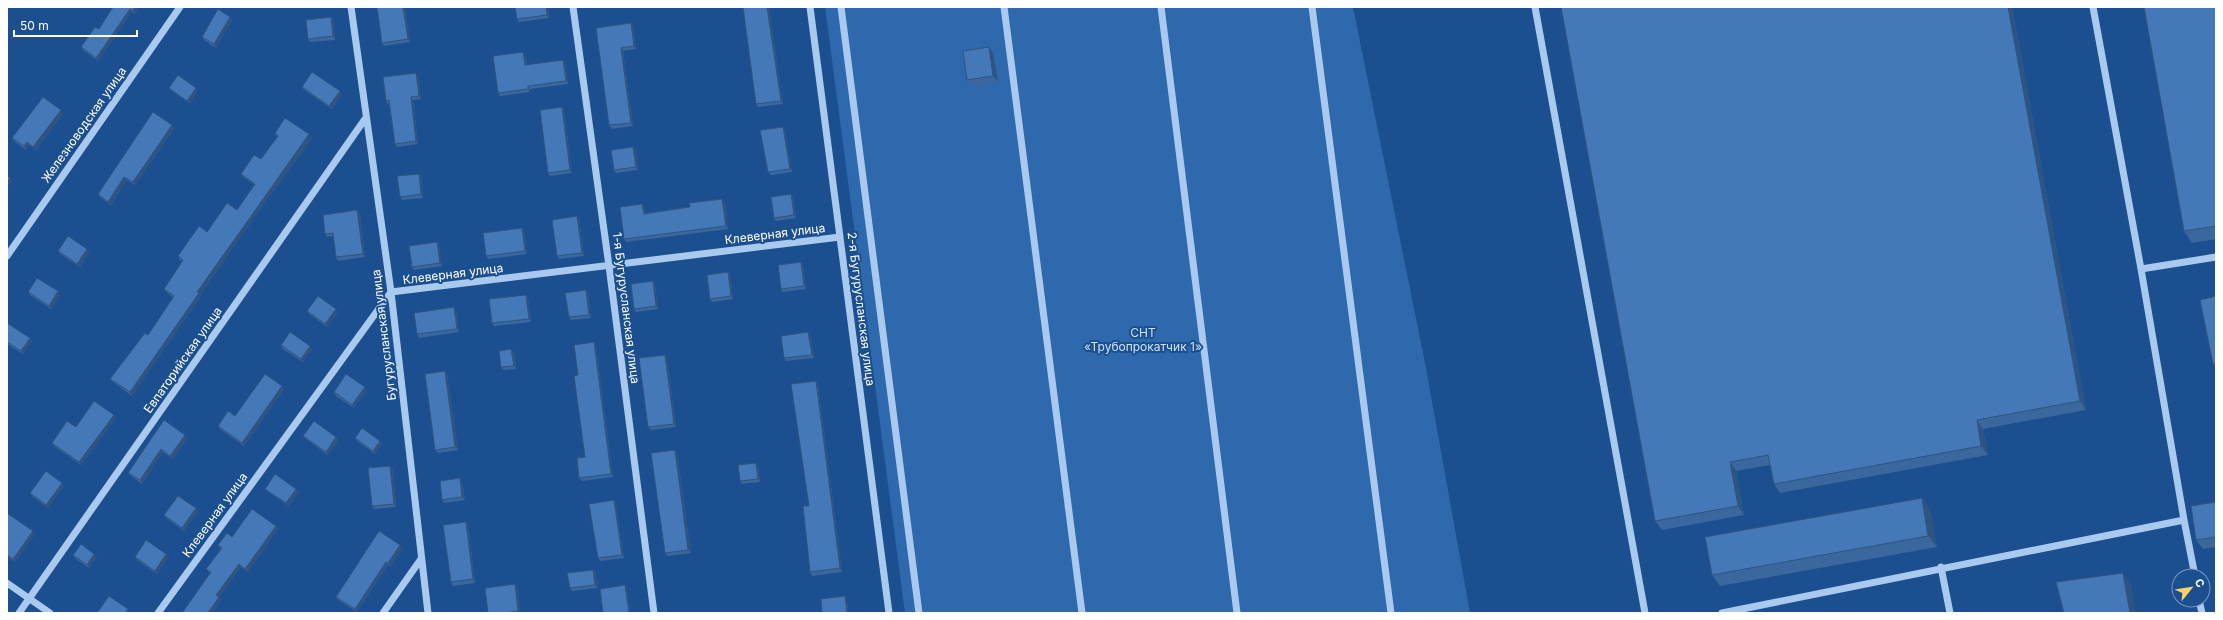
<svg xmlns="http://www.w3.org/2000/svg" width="2223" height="620" font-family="Inter,sans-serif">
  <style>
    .green { fill: #2e69ad }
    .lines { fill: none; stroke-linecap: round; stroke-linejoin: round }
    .minor { stroke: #a9c9ee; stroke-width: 7 }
    .wall { fill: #3a679d }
    .shaded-wall { fill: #305480 }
    .building { fill: #4478b7; stroke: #305480 }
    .labels { text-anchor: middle; stroke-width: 4; stroke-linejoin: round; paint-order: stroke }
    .street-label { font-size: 12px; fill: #fff; stroke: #1b4f8f }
    .park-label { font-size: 12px; fill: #cfe3fa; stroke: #1b4f8f }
  </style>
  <rect width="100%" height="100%" fill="#1b4f8f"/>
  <path class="green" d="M825,7h528l73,361 44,245h-565z"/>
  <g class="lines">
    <path class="minor" d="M351,7l40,285 37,321
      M573,7l36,259 45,347
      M810,7l79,606
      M841,7l78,606
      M1004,7l78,606
      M1161,7l76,606
      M1312,7l79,606
      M1535,7l110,606
      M7,256l173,-249
      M2141,269l75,-12
      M2184,520l11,56
      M1941,567l9,46
      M7,583l43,30
      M2199,600l3,13
      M19,613l346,-494
      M158,613l233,-321 449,-55
      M383,613l38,-54
      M1722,613l462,-93 -43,-251 -48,-262"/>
  </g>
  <path class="wall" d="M113,7h26l-4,7 -3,-2 -34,49 -15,-11 -2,-3 18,-18z
    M377,7h28l5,35 -26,4 -2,-3z
    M548,7l1,11 -30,4 -2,-3z
    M743,7h26l14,97 -25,3 -2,-3z
    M2012,7l74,403 -103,19 5,26 -208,38 -6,-9 -4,-19 -34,6 8,44 -82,15 -7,-9z
    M2216,7v232l-24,4 -8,-12z
    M230,17l2,3 -16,28 -12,-8 -2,-3z
    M331,17l2,3 2,20 -25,2 -2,-3z
    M631,23l2,4 3,22 -13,2 10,75 -21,3 -3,-4 -13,-97z
    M989,47l4,6 5,29 -26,4 -5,-6z
    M523,52l2,3 2,10 36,-5 2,3 3,21 -38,5v3l-30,4 -2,-3z
    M416,73l2,3 3,23 -8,1 5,44 -21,3 -2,-3 -6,-40h-1l-2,-3z
    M302,87l40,7 -10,15 -28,-19z
    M169,88l29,3 -8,13 -18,-13z
    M562,107l2,3 8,63 -22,3 -2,-3z
    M63,114l-27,36 -7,-5 -3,5 -12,-9 -2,-3z
    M174,129l-39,56 -8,-5 -16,25 -11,-8 -2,-3z
    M785,130l7,42 -21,3 -3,-3z
    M275,133l37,5 -61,84 -51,73 1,1 -69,100 -19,-14 -3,-3 38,-44 26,-37 -8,-6 -2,-3 19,-28 -3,-1 -2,-4 29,-24 30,-22 18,-25 -12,-8 -2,-3 20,-15 16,-22z
    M633,147l3,4 2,19 -22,3 -2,-3z
    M419,174l2,3 2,21 -21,2 -2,-3z
    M791,194l2,3 3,21 -20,3 -2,-3z
    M725,202l3,27 -102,13 -2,-3 21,-32v6z
    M357,210l3,4 5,43 -27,4 -2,-4 -3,-21 -6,1 -2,-3z
    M579,219l5,37 -25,3 -2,-3z
    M524,231l3,23 -39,5 -2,-3z
    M439,246l3,20 -28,4 -2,-3z
    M87,249l2,3 -9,15 -20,-13 -2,-3z
    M801,262l2,3 3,24 -23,3 -2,-3z
    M728,272l2,3 3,24 -21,3 -2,-3z
    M653,281l2,4 3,24 -22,3 -2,-3z
    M28,292l32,3 -9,14 -21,-14z
    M588,293l3,25 -20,2 -2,-3z
    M526,295l2,3 3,24 -37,4 -2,-3z
    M2216,296v72l-3,-4z
    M456,310l3,22 -40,6 -2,-4z
    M307,311l31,1 -11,15 -18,-13z
    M7,323l23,15 2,3 -9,13 -16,-10z
    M811,336l3,22 -28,3 -2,-3z
    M281,345l31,4 -9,13 -20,-13z
    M596,346l17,131 -31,4 -3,-3 6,-21 -7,-82z
    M514,352l2,17 -12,1 -3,-3z
    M667,358l9,69 -25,3 -3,-3z
    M447,374l11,76 -20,3 -3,-3z
    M816,381l2,3 24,188 -30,4 -2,-4 -1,-66z
    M284,389l-40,57 -24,-17 -2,-3z
    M367,390l-13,18 -18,-12 -2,-4z
    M116,418l-35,47 -27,-19 -2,-3 24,-16z
    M164,420l23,18 -14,21 -10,-7 -21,32 -11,-8 -3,-3z
    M303,436l33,1 3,3 -11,15 -22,-16z
    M355,438l25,3 2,3 -7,10 -18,-13z
    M677,453l14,100 -23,3 -3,-3z
    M390,466l3,3 3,38 -22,2 -2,-3z
    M758,466l2,16 -18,2 -2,-3z
    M460,478l2,4 3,18 -21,3 -2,-3z
    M64,486l-16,22 -16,-12 -2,-3z
    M265,489l34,3 -10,14 -21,-14z
    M1922,498l8,12 7,37 -217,39 -8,-11z
    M614,500l2,4 8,54 -24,3 -2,-3z
    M2216,502v45l-13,2 -7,-9z
    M196,508l2,3 -14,20 -18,-13 -2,-3z
    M7,513l28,21 -20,28 -8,-6z
    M468,525l7,58 -22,3 -2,-4z
    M276,526l2,3 -30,43 -7,-5 -22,30 2,3 -8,13h-31l28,-40 -4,-4 15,-20 -3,-4 14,-8z
    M403,549l-13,17 -2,-1 -31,47 -19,-12 -2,-3z
    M94,554l3,3 -8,11 -13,-9 -3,-4z
    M166,554l3,3 -12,17 -20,-14 -2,-3z
    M593,570l3,3 2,15 -26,3 -2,-3z
    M515,584l2,3 3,26h-32z"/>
  <path class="shaded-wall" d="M135,7h4l-4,7 -2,-3z
    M403,7h2l5,35 -2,-3z
    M546,7h2l1,11 -2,-3z
    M767,7h2l14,97 -2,-3z
    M2008,7h4l74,403 -6,-9z
    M130,9l2,3 -34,49 -2,-3z
    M230,17l2,3 -16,28 -2,-4z
    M331,17l2,3 2,20 -2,-4z
    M631,23l2,4 3,22 -2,-3z
    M989,47l4,6 5,29 -5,-6z
    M621,48l2,3 10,75 -2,-3z
    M523,52l2,3 2,13 -2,-3z
    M563,60l2,3 3,21 -2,-3z
    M416,73l2,3 3,23 -2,-3z
    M528,86l2,3v3l-2,-3z
    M196,88l2,3 -8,13 -3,-3z
    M340,91l2,3 -10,15 -3,-3z
    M411,97l2,3 5,44 -2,-3z
    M562,107l2,3 8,63 -2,-3z
    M61,110l2,4 -27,36 -3,-3z
    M172,125l2,4 -39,56 -2,-3z
    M783,127l2,3 7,42 -2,-3z
    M309,134l3,4 -61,84 -51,73 1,1 -69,100 -2,-4 67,-100 52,-73z
    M27,142l2,3 -3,5 -2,-4z
    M633,147l3,4 2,19 -2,-3z
    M419,174l2,3 2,21 -2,-4z
    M124,177l3,3 -16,25 -3,-3z
    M10,178l2,3 -5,7v-6z
    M791,194l2,3 3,21 -2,-3z
    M722,199l3,3 3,27 -2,-3z
    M642,204l3,3 1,10 -2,-3z
    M357,210l3,4 5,43 -2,-3z
    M577,216l2,3 5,37 -2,-3z
    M522,228l2,3 3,23 -2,-3z
    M437,242l2,4 3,20 -2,-3z
    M87,249l2,3 -9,15 -3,-3z
    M801,262l2,3 3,24 -2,-3z
    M728,272l2,3 3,24 -2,-3z
    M653,281l2,4 3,24 -2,-3z
    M586,290l2,3 3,25 -2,-3z
    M58,291l2,4 -9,14 -2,-3z
    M526,295l2,3 3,24 -2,-3z
    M454,307l2,3 3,22 -2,-3z
    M336,309l2,3 -11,15 -2,-3z
    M808,332l3,4 3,22 -2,-3z
    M30,338l2,3 -9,13 -2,-3z
    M594,342l2,4 17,131 -2,-3z
    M310,346l2,3 -9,13 -2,-3z
    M511,349l3,3 2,17 -2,-3z
    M665,355l2,3 9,69 -2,-3z
    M445,371l2,3 11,76 -3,-3z
    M816,381l2,3 24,188 -2,-4z
    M282,386l2,3 -40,57 -2,-3z
    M365,387l2,3 -13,18 -2,-3z
    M114,415l2,3 -35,47 -2,-3z
    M1977,420l6,9 5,26 -7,-9z
    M185,435l2,3 -14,21 -3,-3z
    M336,437l3,3 -11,15 -2,-3z
    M380,441l2,3 -7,10 -2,-3z
    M161,449l2,3 -21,32 -2,-4z
    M675,450l2,3 14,100 -3,-3z
    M1730,462l6,9 8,44 -6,-9z
    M756,463l2,3 2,16 -2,-3z
    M390,466l3,3 3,38 -2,-3z
    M460,478l2,4 3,18 -3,-3z
    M62,483l2,3 -16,22 -2,-3z
    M296,489l3,3 -10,14 -3,-3z
    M1922,498l8,12 7,37 -9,-11z
    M614,500l2,4 8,54 -2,-3z
    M196,508l2,3 -14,20 -2,-3z
    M466,522l2,3 7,58 -2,-4z
    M276,526l2,3 -30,43 -3,-3z
    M33,531l2,3 -20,28 -2,-3z
    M400,545l3,4 -13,17 -2,-3z
    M94,554l3,3 -8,11 -2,-3z
    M166,554l3,3 -12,17 -2,-3z
    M386,562l2,3 -31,47 -2,-3z
    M239,564l2,3 -23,31 -2,-3z
    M593,570l3,3 2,15 -3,-3z
    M2123,573l8,12 5,28h-6z
    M515,584l2,3 3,26 -2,-2z
    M625,585l2,4 4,24h-2z
    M845,596l2,3 2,14h-2z
    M219,597l2,3 -8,13h-5z
    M128,609l2,3v1h-5z"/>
  <path class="building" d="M113,7h22l-2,4 -3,-2 -34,49 -15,-11 14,-20 4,2z
    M377,7h26l5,32 -26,4z
    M515,7h31l1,8 -30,4z
    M743,7h24l14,94 -25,3z
    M1561,7h447l72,394 -103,19 4,26 -207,38 -6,-29 -38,7 8,44 -83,15z
    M2144,7h72v219l-32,5z
    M218,9l12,8 -16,27 -12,-7z
    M331,17l2,19 -25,3 -2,-19z
    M631,23l3,23 -13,2 10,75 -22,2 -13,-97z
    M989,47l4,29 -26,4 -4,-29z
    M523,52l2,13 38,-5 3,21 -38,5v3l-30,4 -5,-37z
    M312,72l28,19 -11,15 -27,-19z
    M416,73l3,23 -8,1 5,44 -21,3 -6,-44 -3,1 -3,-24z
    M178,75l18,13 -9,13 -18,-13z
    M43,97l18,13 -28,37 -6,-5 -3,4 -12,-8z
    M562,107l8,63 -22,3 -8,-63z
    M153,112l19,13 -39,57 -9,-5 -16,25 -10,-8z
    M285,118l24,16 -60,85 -52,73 2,1 -69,99 -20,-13 35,-46 3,2 26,-39 -10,-7 19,-29 -5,-4 21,-30 8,6 20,-29 10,7 18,-26 -14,-10 13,-19 7,4 17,-23 -3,-3z
    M783,127l7,42 -22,3 -8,-42z
    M633,147l3,20 -22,3 -3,-20z
    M419,174l2,20 -21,3 -3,-21z
    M7,176l3,2 -3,4z
    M791,194l3,21 -20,3 -3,-21z
    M722,199l4,27 -102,13 -4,-32 22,-3 2,10 46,-7 -1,-4z
    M357,210l6,44 -27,3 -3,-24 -8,1 -2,-19z
    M577,216l5,37 -25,3 -5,-36z
    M522,228l3,23 -39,5 -3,-23z
    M68,236l19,13 -10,15 -19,-13z
    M437,242l3,21 -28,4 -3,-21z
    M801,262l3,24 -23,3 -3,-24z
    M728,272l3,24 -21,3 -3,-24z
    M37,278l21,13 -9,15 -21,-14z
    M653,281l3,25 -22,3 -3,-25z
    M586,290l3,25 -20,2 -4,-24z
    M526,295l3,24 -37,4 -3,-24z
    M318,296l18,13 -11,15 -18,-13z
    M2216,296v67l-3,1 -13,-64z
    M454,307l3,22 -40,5 -3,-21z
    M7,323l23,15 -9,13 -14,-9z
    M290,332l20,14 -9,13 -20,-14z
    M808,332l4,23 -28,3 -3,-22z
    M594,342l17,132 -32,4 -2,-20 8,-1 -11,-81 4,-1 -4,-30z
    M511,349l3,17 -13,1 -2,-16z
    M665,355l9,69 -26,3 -9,-69z
    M445,371l10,76 -20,3 -10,-76z
    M265,374l17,12 -40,57 -24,-17 10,-15 7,5z
    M346,374l19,13 -13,18 -18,-13z
    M816,381l24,187 -30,4 -7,-66h6l-18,-122z
    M94,401l20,14 -35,47 -27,-19 15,-22 9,6z
    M164,420l21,15 -15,21 -9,-7 -21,31 -12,-7z
    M314,421l22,16 -10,15 -23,-16z
    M362,428l18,13 -7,10 -18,-13z
    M675,450l13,100 -23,3 -14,-100z
    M756,463l2,16 -18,2 -2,-16z
    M390,466l4,38 -22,2 -4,-38z
    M46,471l16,12 -16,22 -16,-12z
    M275,474l21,15 -10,14 -21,-14z
    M460,478l2,19 -20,3 -2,-19z
    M178,496l18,12 -14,20 -18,-13z
    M1922,498l6,38 -216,39 -7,-38z
    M614,500l8,55 -24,3 -9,-54z
    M2216,502v35l-20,3 -5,-34z
    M252,509l24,17 -31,43 -6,-5 -23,31 3,2 -11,16h-26l29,-41 -5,-3 16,-21 -4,-3 9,-12 5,4z
    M7,513l26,18 -20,28 -6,-4z
    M466,522l7,57 -22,3 -8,-57z
    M379,531l21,14 -12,18 -2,-1 -31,47 -19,-12z
    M146,540l20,14 -11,17 -20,-14z
    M81,544l13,10 -7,11 -14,-10z
    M593,570l2,15 -25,3 -3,-15z
    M2123,573l7,40h-66l-8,-31z
    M515,584l3,27 -13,2h-17l-3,-25z
    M625,585l4,28h-26l-3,-24z
    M109,596l19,13 -3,4h-28z
    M845,596l2,17h-25l-1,-14z"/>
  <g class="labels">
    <g class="street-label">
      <text transform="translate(84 125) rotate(-55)" y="4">Железноводская улица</text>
      <text transform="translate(775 234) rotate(-7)" y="4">Клеверная улица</text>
      <text transform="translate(453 274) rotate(-7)" y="4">Клеверная улица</text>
      <text transform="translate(626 308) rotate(83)" y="4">1-я Бугурусланская улица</text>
      <text transform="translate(861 309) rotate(83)" y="4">2-я Бугурусланская улица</text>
      <text transform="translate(384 335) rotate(-97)" y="4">Бугурусланская улица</text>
      <text transform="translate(183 360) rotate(-55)" y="4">Евпаторийская улица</text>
      <text transform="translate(215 515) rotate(-54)" y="4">Клеверная улица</text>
    </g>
    <g class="park-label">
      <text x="1143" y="337">СНТ<tspan x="1143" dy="14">«Трубопрокатчик 1»</tspan></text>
    </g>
  </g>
  <rect width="2223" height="620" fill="none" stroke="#ffffff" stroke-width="16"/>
  <g transform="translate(2191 588) rotate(60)"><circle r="19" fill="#1b4f8f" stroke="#7695bc"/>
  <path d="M0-3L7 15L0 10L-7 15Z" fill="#ffd166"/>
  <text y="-6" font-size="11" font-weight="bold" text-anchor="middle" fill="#ffffff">С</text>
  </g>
  <path d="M14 30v6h123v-6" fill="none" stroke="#ffffff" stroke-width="2"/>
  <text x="20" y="30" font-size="12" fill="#ffffff" stroke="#1b4f8f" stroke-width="3" paint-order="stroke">50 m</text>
</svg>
